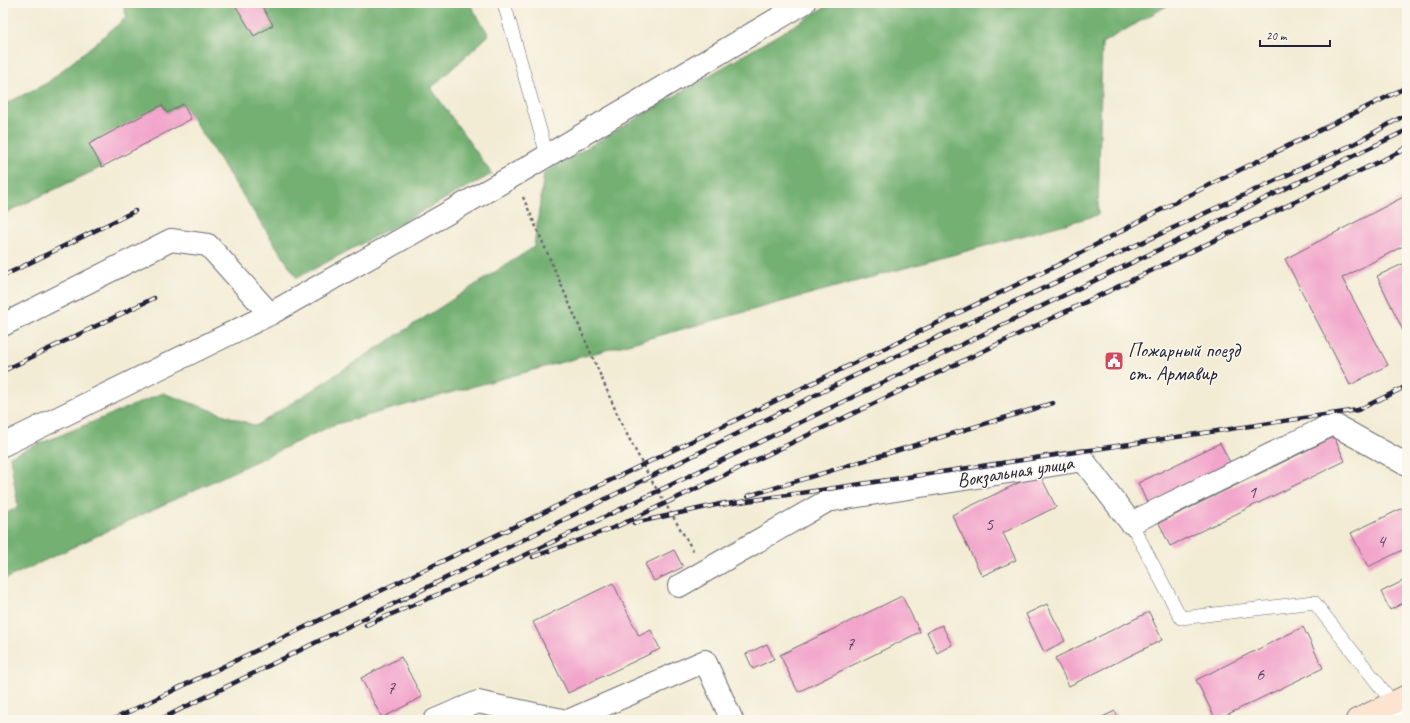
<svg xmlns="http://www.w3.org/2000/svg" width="1410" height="723" font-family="Caveat,sans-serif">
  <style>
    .forest { fill: #73b072; stroke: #4a6956 }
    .building { fill: #f2a4cb }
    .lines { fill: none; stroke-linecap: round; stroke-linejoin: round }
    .service-casing { stroke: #6b6971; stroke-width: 14 }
    .minor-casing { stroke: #6b6971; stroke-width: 24 }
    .secondary-casing { stroke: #6b6971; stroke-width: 24 }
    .path { stroke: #6b6971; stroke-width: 2.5; stroke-dasharray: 3 3; stroke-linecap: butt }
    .service { stroke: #fff; stroke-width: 13 }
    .minor { stroke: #fff; stroke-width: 22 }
    .secondary { stroke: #fde4d1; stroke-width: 22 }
    .rail-casing { stroke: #22223b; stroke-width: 4.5 }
    .rail { stroke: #fbf7ec; stroke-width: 3; stroke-dasharray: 9; stroke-linecap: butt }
    .labels { text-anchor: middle; stroke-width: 3; stroke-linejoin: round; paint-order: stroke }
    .number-label { font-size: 18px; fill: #56425f }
    .poi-label { font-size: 20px; fill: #22223b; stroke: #fbf7ec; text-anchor: start }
    .street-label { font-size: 20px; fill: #22223b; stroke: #fbf7ec }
  </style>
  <rect width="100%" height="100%" fill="#fbf7ec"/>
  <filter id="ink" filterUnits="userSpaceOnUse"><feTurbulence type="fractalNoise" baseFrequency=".025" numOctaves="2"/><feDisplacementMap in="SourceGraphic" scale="8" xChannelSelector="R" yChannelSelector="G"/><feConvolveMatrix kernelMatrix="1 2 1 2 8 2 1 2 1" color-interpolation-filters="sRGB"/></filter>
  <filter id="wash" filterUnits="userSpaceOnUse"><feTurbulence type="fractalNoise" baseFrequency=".012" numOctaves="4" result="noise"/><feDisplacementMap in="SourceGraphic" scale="16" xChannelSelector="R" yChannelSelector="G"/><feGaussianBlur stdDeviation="0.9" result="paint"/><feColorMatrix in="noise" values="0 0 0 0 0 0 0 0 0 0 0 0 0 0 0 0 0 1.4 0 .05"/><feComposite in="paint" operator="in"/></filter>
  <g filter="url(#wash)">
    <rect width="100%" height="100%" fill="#f3ecd5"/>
    <path class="forest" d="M122,3h347l20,32 -58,53 61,86 -195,104 -114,-174 -16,9 -5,-8 -72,39 12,23 -99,47v-109l44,-22 80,-66z
      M832,3h340l-70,40 -4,172 -765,210 -330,155v-65l15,-8 -8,-51 153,-63 93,33 278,-179 10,-74z"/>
    <g id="blocks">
      <path class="building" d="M234,3h26l13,22 -19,11z
        M183,104l8,15 -89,48 -13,-23 73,-39 5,8z
        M1407,195v49l-65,34 46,87 -38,20 -65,-126z
        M1407,262v77l-30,-63z
        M1334,437l11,24 -175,85 -11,-23z
        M1220,443l11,21 -83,41 -10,-22z
        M1039,473l17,34 -53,26 13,27 -34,16 -30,-61z
        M1407,506v42l-39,19 -17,-34z
        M674,550l9,17 -29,14 -9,-17z
        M1407,579v22l-17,9 -9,-18z
        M613,583l26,53 12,-6 9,19 -92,44 -35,-71z
        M902,596l18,36 -122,60 -18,-37z
        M1047,604l18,37 -21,11 -18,-38z
        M1149,612l13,28 -93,46 -14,-28z
        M942,625l10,20 -15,8 -10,-21z
        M1303,627l20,41 -107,52 -20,-40z
        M767,644l7,15 -21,10 -7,-15z
        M401,657l21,40 -40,21 -21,-40z
        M1115,711l4,9h-23z"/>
    </g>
  </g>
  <g filter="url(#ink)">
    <use href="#blocks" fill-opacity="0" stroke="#6b6971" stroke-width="1"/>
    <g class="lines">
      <g class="service-casing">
        <path id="service" d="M504,3l43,152
          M1131,523l50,95 133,-16 79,101"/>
      </g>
      <g class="minor-casing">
        <path id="minor" d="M3,325l168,-85 37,5 62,69
          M3,445l267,-131 243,-138 291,-173
          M679,586l148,-85 256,-41 48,63 202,-99 74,41
          M1393,703l10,17
          M435,720l43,-18 84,18
          M570,720l135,-59 27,59"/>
      </g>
      <g class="secondary-casing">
        <path id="secondary" d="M1357,720l50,-24"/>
      </g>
      <path class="path" d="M523,197l99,228 28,53 44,74"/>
      <use href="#service" class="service"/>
      <use href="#minor" class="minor"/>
      <use href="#secondary" class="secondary"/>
      <g class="rail-casing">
        <path id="rail" d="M1407,147l-12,7 12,-5
          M3,276l132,-65
          M3,371l151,-73
          M748,496l305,-93
          M720,505l638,-95 49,-24
          M634,523l91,-20
          M533,557l85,-31 777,-372
          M366,625l120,-51 921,-444
          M112,720l946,-455 125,-67 224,-111
          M159,720l695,-344 500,-232 53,-30"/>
      </g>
      <use href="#rail" class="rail"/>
    </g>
  </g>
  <defs>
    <g id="civic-square" transform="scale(1)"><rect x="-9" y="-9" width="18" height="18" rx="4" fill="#d1495b" stroke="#fbf7ec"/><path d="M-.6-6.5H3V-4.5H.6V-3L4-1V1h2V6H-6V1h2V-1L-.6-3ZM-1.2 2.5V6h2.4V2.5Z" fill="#fff"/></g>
  </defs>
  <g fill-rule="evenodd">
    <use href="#civic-square" x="1114" y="361"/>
  </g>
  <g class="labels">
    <g class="number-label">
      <text x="1252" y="498">1</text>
      <text x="989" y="530">5</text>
      <text x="1381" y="547">4</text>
      <text x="850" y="650">7</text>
      <text x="1260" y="680">6</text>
      <text x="391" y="694">7</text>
    </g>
    <g class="poi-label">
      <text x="1128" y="357">Пожарный поезд<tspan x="1128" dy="23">ст. Армавир</tspan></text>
    </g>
    <g class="street-label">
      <text transform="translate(1015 471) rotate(-9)" y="7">Вокзальная улица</text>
    </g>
  </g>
  <rect width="1410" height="723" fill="none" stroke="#fbf7ec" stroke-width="16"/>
  <path d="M1260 40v6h70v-6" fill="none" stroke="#22223b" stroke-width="2"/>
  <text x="1266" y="40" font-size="12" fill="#22223b" stroke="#fbf7ec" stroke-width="3" paint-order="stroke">20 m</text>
</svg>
